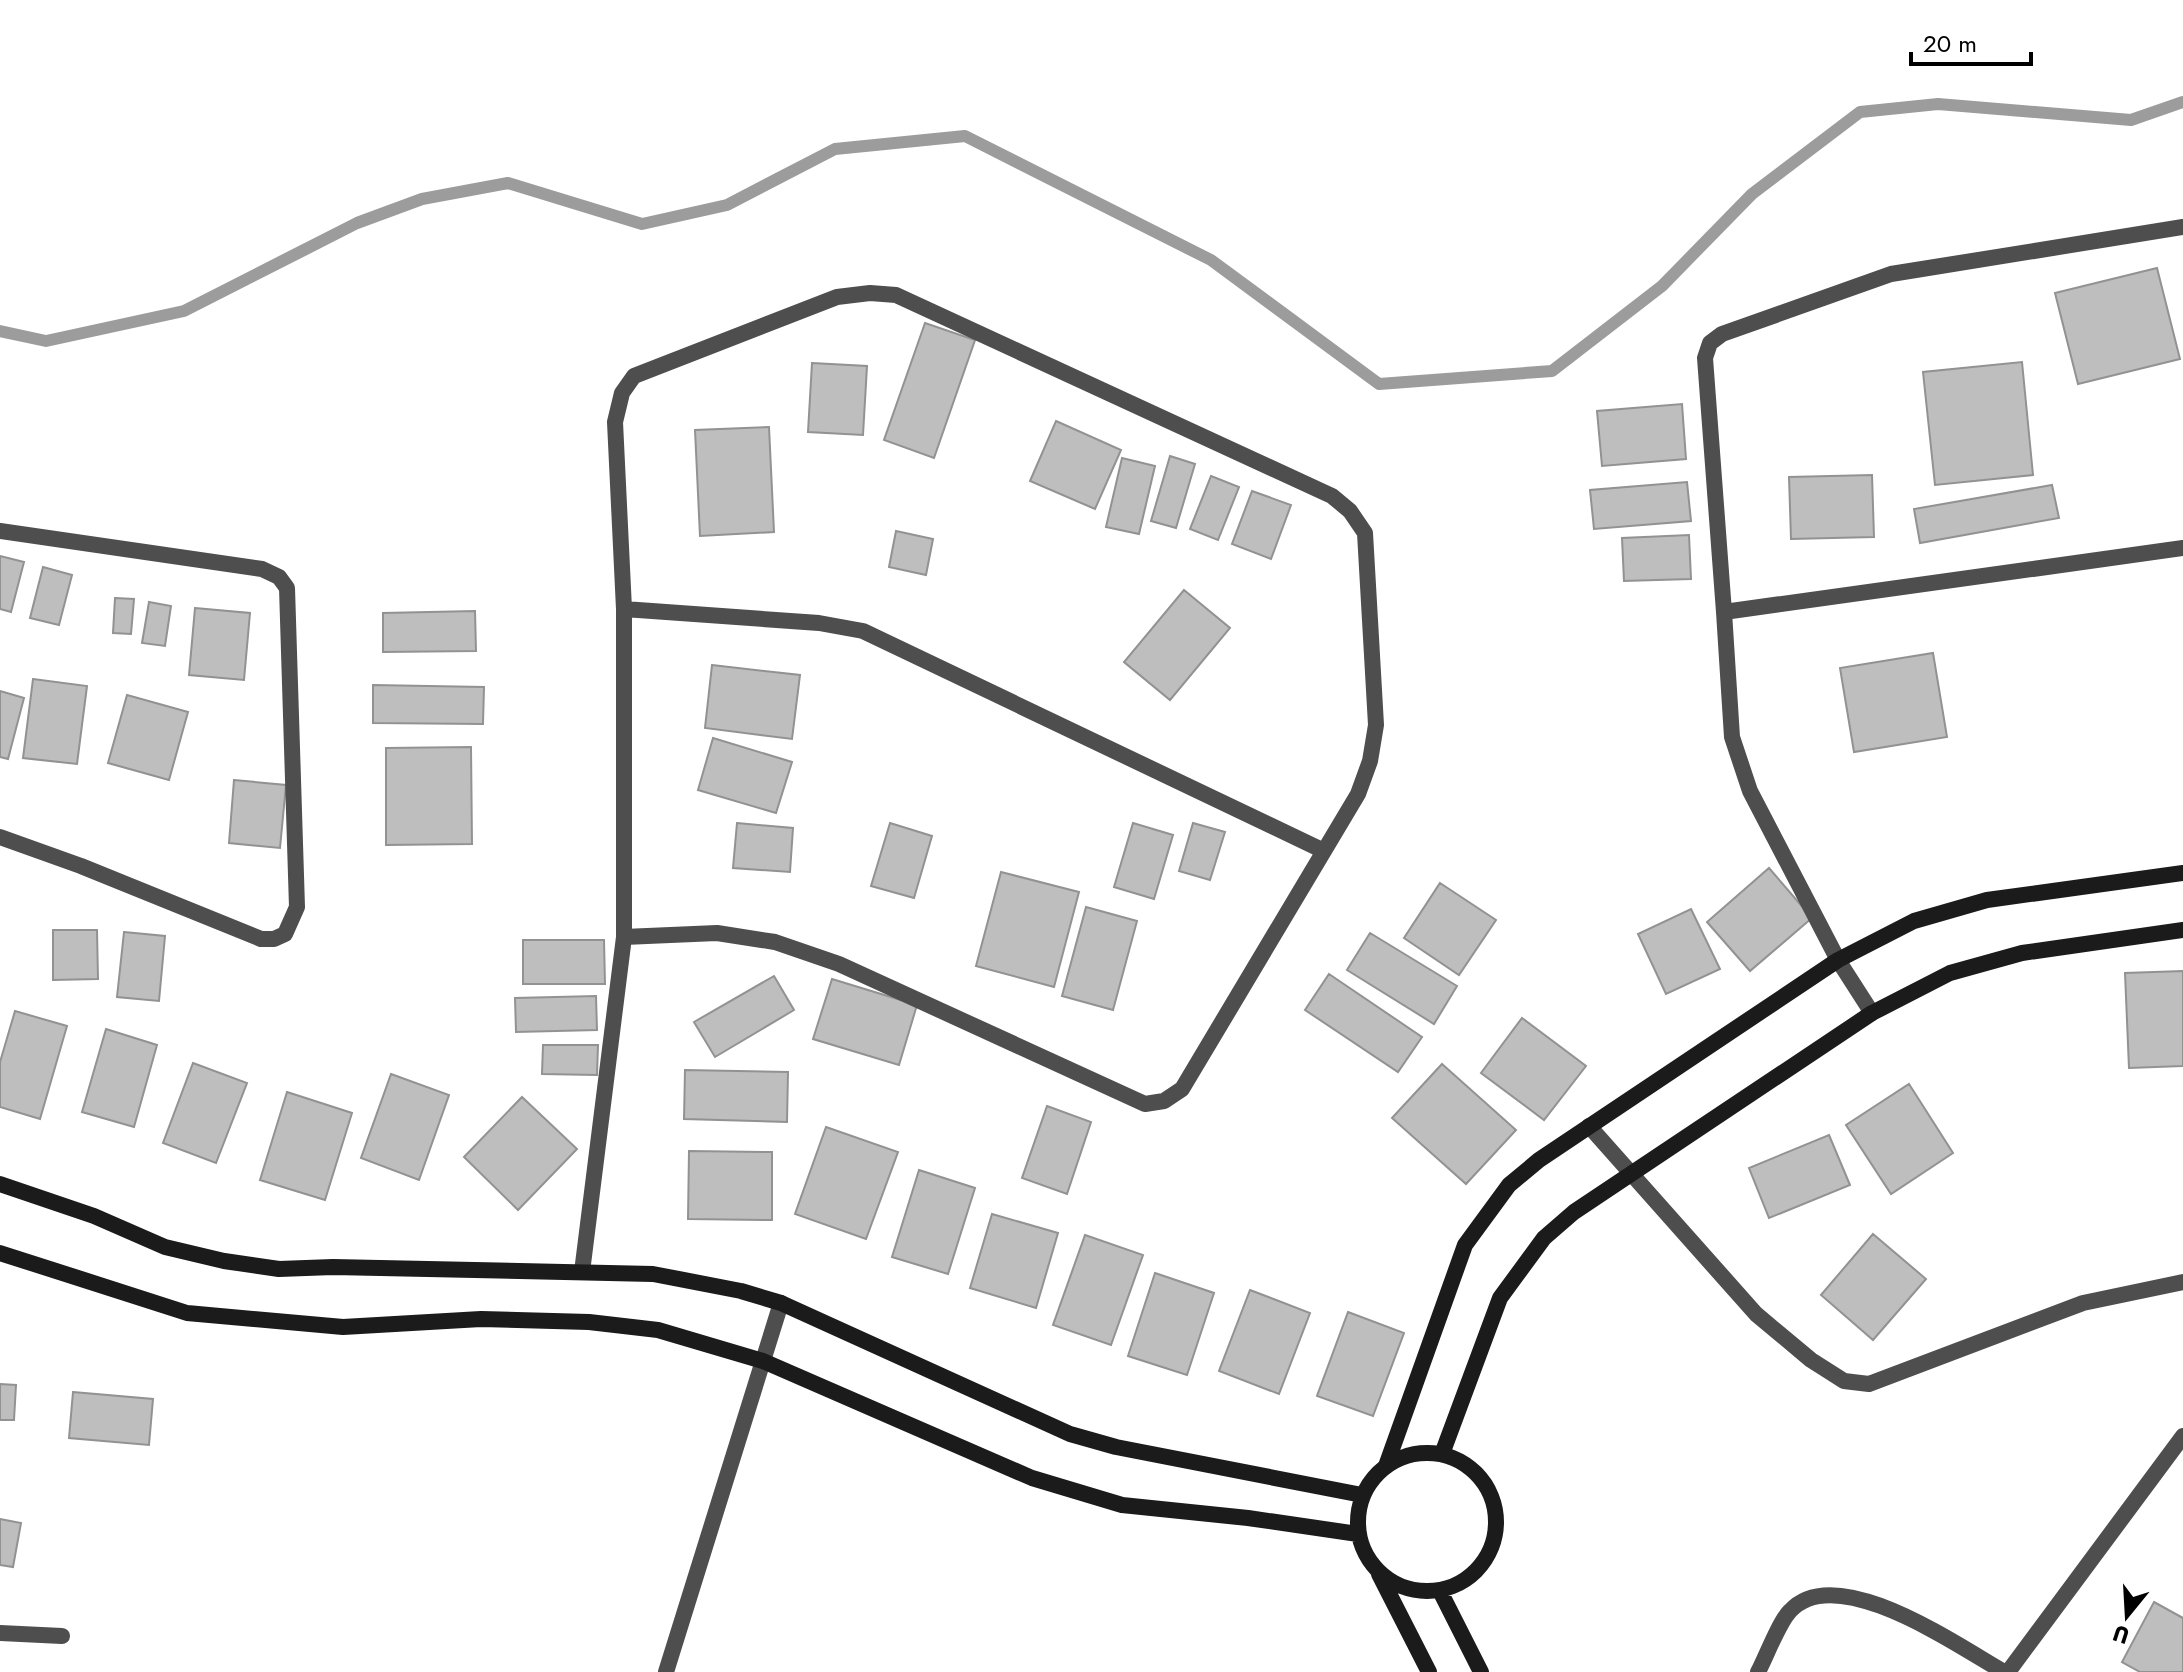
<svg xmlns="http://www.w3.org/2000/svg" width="2183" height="1672" font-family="Jost,sans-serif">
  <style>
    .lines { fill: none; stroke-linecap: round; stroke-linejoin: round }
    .stream { stroke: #9c9c9c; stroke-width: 12 }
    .building { fill: #bebebe; stroke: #929292; stroke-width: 2 }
    .street { stroke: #4e4e4e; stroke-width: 16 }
    .secondary { stroke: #1b1b1b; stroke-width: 16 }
  </style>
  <rect width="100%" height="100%" fill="#fff"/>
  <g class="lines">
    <path class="stream" d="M0,331l46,10 138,-30 173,-88 65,-24 86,-16 134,41 85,-19 108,-56 130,-13 246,124 168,124 173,-13 110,-85 90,-92 108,-82 78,-8 193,16 52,-18"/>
  </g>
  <path class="building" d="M2157,268l23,91 -102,25 -23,-91z
    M925,323l50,17 -41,118 -50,-18z
    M2022,362l11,113 -98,10 -12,-113z
    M812,363l55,3 -4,69 -55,-3z
    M1682,404l4,55 -84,7 -5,-55z
    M1056,421l65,29 -26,59 -65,-28z
    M769,427l5,105 -74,4 -5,-106z
    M1170,456l25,8 -19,64 -25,-7z
    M1122,458l33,8 -16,68 -33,-7z
    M1872,475l2,62 -83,2 -2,-62z
    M1211,476l28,11 -21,53 -28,-11z
    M1687,482l4,39 -97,8 -4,-39z
    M2052,485l7,33 -139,25 -6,-34z
    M1252,491l39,14 -20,54 -39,-15z
    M896,531l37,8 -7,36 -37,-8z
    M1689,535l2,44 -67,2 -2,-43z
    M0,556l24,6 -13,50 -11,-3z
    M43,567l29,8 -13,50 -29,-7z
    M1184,590l46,38 -60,72 -46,-38z
    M115,598l19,1 -3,35 -18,-1z
    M149,602l22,4 -6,40 -23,-3z
    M195,608l55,5 -6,67 -55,-5z
    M475,611l1,40 -93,1v-39z
    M1933,653l14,84 -93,15 -14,-84z
    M712,665l88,10 -8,64 -87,-11z
    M33,679l54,7 -10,78 -54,-6z
    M373,685l111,2 -1,37 -110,-1z
    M0,691l24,7 -16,61 -8,-2z
    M127,695l61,17 -19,68 -61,-17z
    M713,738l79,24 -16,51 -78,-23z
    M471,747l1,97 -86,1v-97z
    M234,780l52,5 -6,63 -51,-5z
    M737,823l56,5 -3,44 -57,-4z
    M890,823l42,13 -18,62 -43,-12z
    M1133,823l40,12 -19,64 -40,-12z
    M1193,823l32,9 -15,48 -31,-9z
    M1769,868l43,50 -62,53 -43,-49z
    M1001,872l78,20 -25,95 -78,-21z
    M1440,883l56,37 -37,55 -55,-37z
    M1086,907l51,14 -24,89 -51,-14z
    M1691,909l29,60 -54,25 -28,-60z
    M53,930h44l1,49 -45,1z
    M124,932l41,4 -6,65 -42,-4z
    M1370,933l87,53 -23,38 -87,-54z
    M523,940h81l1,44h-82z
    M2183,971v95l-54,2 -4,-95z
    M1329,974l93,63 -24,35 -93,-62z
    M774,976l20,34 -79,47 -21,-35z
    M832,979l85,26 -18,60 -86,-26z
    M596,996l1,34 -81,2 -1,-34z
    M15,1011l52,15 -27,93 -40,-12v-45z
    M1522,1018l64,48 -42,54 -63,-47z
    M106,1029l51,16 -23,82 -52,-15z
    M543,1045h55l-1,30 -55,-1z
    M193,1063l54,20 -31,80 -53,-20z
    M1442,1064l74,66 -50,54 -74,-66z
    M685,1070l103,2 -1,50 -103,-3z
    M391,1074l58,21 -30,85 -58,-22z
    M1909,1084l44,69 -62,41 -45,-69z
    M287,1092l65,21 -27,87 -65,-20z
    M522,1097l55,52 -59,61 -54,-53z
    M1047,1106l44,16 -24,72 -45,-16z
    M826,1127l72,25 -32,87 -71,-25z
    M1829,1135l21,50 -81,33 -20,-50z
    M689,1151l83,1v68l-84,-1z
    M919,1170l56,18 -27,86 -56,-17z
    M992,1214l66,19 -22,75 -66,-20z
    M1873,1234l53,45 -53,61 -52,-45z
    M1085,1235l58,20 -32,90 -58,-20z
    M1155,1273l59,20 -27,82 -59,-19z
    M1250,1290l60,23 -31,81 -60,-23z
    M1348,1312l56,21 -31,83 -56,-20z
    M0,1384l16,1 -2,35h-14z
    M73,1392l80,7 -4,46 -80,-7z
    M0,1519l21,4 -8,44 -13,-2z
    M2154,1602l29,16v54h-43l-18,-10z"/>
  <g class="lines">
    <path class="street" d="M2183,227l-292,47 -169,60 -12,9 -5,15 19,254 459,-64
      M0,531l262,38 17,8 8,11 10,319 -12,27 -11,5h-13l-180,-73 -81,-29
      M624,609l195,14 44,8 461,220
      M1724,612l8,125 18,54 88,169 34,53
      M1589,1126l167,188 55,46 33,21 25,3 214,-81 100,-21
      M582,1272l42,-335v-328l-9,-187 7,-29 12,-17 203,-79 33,-4 26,2 436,201 18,15 15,22 11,192 -6,36 -12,33 -176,295 -18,12 -19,3 -306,-140 -64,-22 -58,-9 -93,4
      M0,1633l62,3
      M666,1672l115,-369
      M1758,1672c8,-15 21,-50 32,-61 46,-51 168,35 214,61
      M2008,1672l175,-236"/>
    <path class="secondary" d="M0,1184l94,32 71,31 59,14 55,8 54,-2 320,7 88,17 40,12 289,131 46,13 246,48
      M0,1253l187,60 156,14 138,-8 108,3 69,8 105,31 269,117 90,27 126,13 110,16
      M1358 1522a69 69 0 1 1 138 0a69 69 0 1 1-138 0Z
      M1442,1454l58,-156 44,-60 30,-26 298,-199 78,-40 72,-20 161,-23
      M1386,1466l79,-221 44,-60 30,-25 299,-200 76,-39 73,-21 196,-27
      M1379,1574l50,98
      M1440,1591l41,81"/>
  </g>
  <g transform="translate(2127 1616) rotate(198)" stroke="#ffffff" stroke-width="6" paint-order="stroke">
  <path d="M0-6L14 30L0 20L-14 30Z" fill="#000000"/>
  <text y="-12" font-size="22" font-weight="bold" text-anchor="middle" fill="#000000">U</text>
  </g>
  <path d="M1911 52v12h120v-12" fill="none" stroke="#000000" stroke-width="4"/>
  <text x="1923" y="52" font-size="24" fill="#000000" stroke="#ffffff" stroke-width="6" paint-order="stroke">20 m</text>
</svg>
